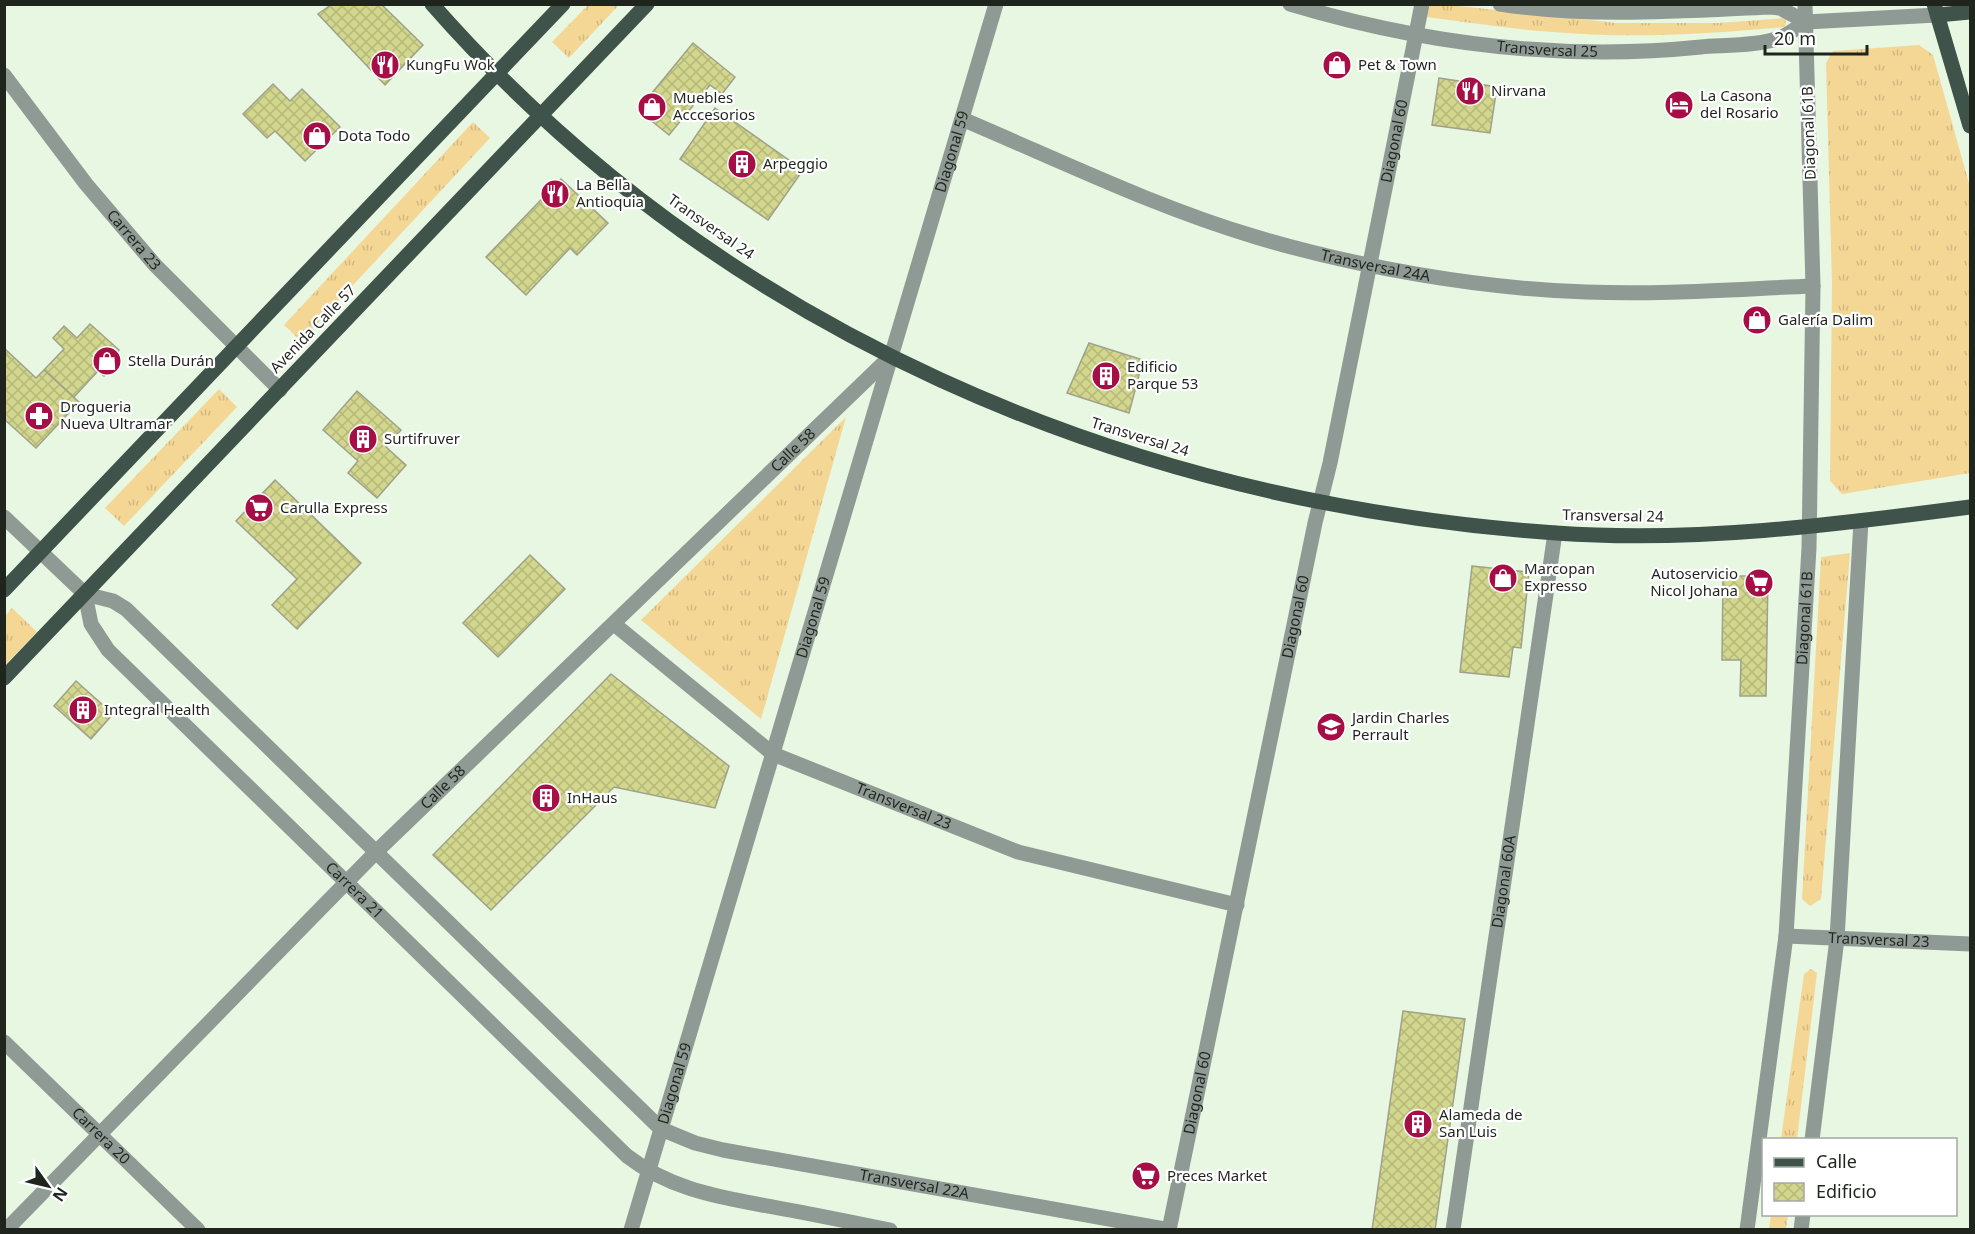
<svg xmlns="http://www.w3.org/2000/svg" width="1975" height="1234" font-family="'Noto Sans',sans-serif">
  <style>
    .grass { fill: url(#grass-tufts) }
    .building { fill: url(#building-cross-hatch); stroke: #9fa18a; stroke-width: 1.5 }
    .lines { fill: none; stroke-linecap: round; stroke-linejoin: round }
    .minor { stroke: #8f9a94; stroke-width: 15 }
    .major { stroke: #40534a; stroke-width: 15 }
    .labels { text-anchor: middle; stroke-width: 4.5; stroke-linejoin: round; paint-order: stroke }
    .street-label { font-size: 15px; fill: #1f251d; stroke: #fff }
    .poi-label { font-size: 15px; fill: #1f251d; stroke: #fff; text-anchor: start }
  </style>
  <defs>
    <pattern id="grass-tufts" width="24" height="20" patternUnits="userSpaceOnUse" patternTransform="scale(1.5)"><rect width="24" height="20" fill="#f5d795"/><path d="M3 7l-1-3M5 7V3M7 7l1-3M15 17l-1-3M17 17v-4M19 17l1-3" fill="none" stroke="#d2b880"/></pattern>
    <pattern id="building-cross-hatch" width="8" height="8" patternUnits="userSpaceOnUse" patternTransform="scale(1.5)"><rect width="8" height="8" fill="#d2d78d"/><path d="M0 0l8 8M0 8l8-8" fill="none" stroke="#b4b879"/></pattern>
  </defs>
  <rect width="100%" height="100%" fill="#e7f7e2"/>
  <path class="grass" d="M588,5h31l-50,53 -17,-16z
    M1426,5h24l167,18h101l68,-5 -1,9c-77,7 -155,12 -232,5 -43,-3 -85,-10 -127,-15z
    M1919,45l14,10 37,132v286l-128,21 -12,-13 2,-197 -6,-221 7,-12z
    M473,122l17,16 -189,203 -17,-16z
    M219,389l18,18 -113,119 -19,-18z
    M846,417l-85,302 -120,-99z
    M1850,553l-29,346 -11,7 -8,-7 19,-342z
    M12,608l25,24 -32,33v-49z
    M1811,969l6,4 -20,166h-16l23,-165z
    M1771,1215h17l-2,14h-17z"/>
  <path class="building" d="M332,4h49l42,41 -38,40 -67,-71z
    M693,43l42,34 -13,17 -12,-9 -41,50 -31,-25z
    M1439,78l58,9 -7,46 -58,-8z
    M273,84l17,17 12,-12 38,38 -35,34 -30,-30 -8,7 -24,-24z
    M715,108l88,62 -35,50 -88,-61z
    M561,179l47,44 -31,32 -7,-7 -44,47 -40,-38z
    M90,324l29,26 -3,4 4,5 -16,17 -6,-5 -24,26 -30,-27 20,-21 -11,-11 11,-12 13,12z
    M1089,343l54,17 -14,53 -62,-20z
    M4,348l32,30 8,-8 35,32 -43,46 -32,-29z
    M357,391l44,39 -15,17 20,18 -29,33 -29,-25 10,-12 -35,-31z
    M275,480l86,83 -64,66 -25,-24 25,-26 -61,-58z
    M530,555l35,34 -67,68 -35,-34z
    M1472,566l57,6 -8,76 -8,-1 -4,30 -49,-5z
    M1723,576h45l-2,120h-26l1,-36h-19z
    M611,674l118,92 -14,42 -101,-21 -123,123 -58,-55z
    M76,681l37,33 -22,25 -37,-33z
    M1403,1011l62,8 -30,211h-63z"/>
  <g class="lines">
    <g class="minor">
      <path id="s1" d="M1290,4c133,40 273,57 411,43 23,-2 60,-1 81,-10 8,-4 16,-10 24,-15"/>
      <path d="M1500,4c89,14 180,7 270,3l10,1 26,14 131,-7"/>
      <path id="s2" d="M4,75l82,109 69,81 125,125"/>
      <path id="s3" d="M962,119c97,41 193,88 294,118 100,30 226,52 330,55 76,3 151,-3 227,-6"/>
      <path id="s4" d="M4,517l81,77 28,7 13,8 535,520 34,14 28,7 447,80"/>
      <path id="s5" d="M85,594l6,30 17,26 519,506c44,34 93,41 146,51 39,7 78,15 117,23"/>
      <path id="s6" d="M614,624l159,130 245,98 219,53"/>
      <path id="s7" d="M1786,936l184,8"/>
      <path id="s8" d="M4,1042l194,188"/>
      <path d="M1812,1140l25,-201 24,-418"/>
      <path id="s9" d="M6,1230l371,-379 513,-494"/>
      <path id="s10" d="M631,1230l365,-1226"/>
      <path id="s11" d="M1169,1230l146,-707 15,-60 92,-459"/>
      <path id="s12" d="M1453,1230l102,-697"/>
      <path id="s13" d="M1747,1230l39,-294 23,-388 4,-262 -8,-282"/>
      <path d="M1801,1230l2,-16"/>
    </g>
    <path class="major" d="M432,4c287,327 694,499 1124,529 138,10 277,-8 414,-26
      M1934,4l36,122
      M1937,15l33,-3
      M4,590l559,-586
      M4,678l643,-674"/>
  </g>
  <defs>
    <g id="restaurant-disc" transform="scale(1.5)"><circle r="9.5" fill="#a60f46" stroke="#fff"/><path d="M-5-6h1v4h1v-4h1v4h1v-4h1v5L-1.5 .5V6h-2V.5L-5-1ZM5-6V6H3V1.5H1.5Q1.5-4 5-6Z" fill="#fff"/></g>
    <g id="shop-disc" transform="scale(1.5)"><circle r="9.5" fill="#a60f46" stroke="#fff"/><path d="M-5-2.5h2.3a2.7 3.5 0 0 1 5.4 0H5L5.5 6h-11ZM-1.5-2.5h3a1.5 2.3 0 0 0-3 0Z" fill="#fff"/></g>
    <g id="hotel-disc" transform="scale(1.5)"><circle r="9.5" fill="#a60f46" stroke="#fff"/><path d="M-6-4.5h1.5V1H6V5H4.5V3h-9V5H-6ZM-4 0a1.8 1.8 0 1 1 3.6 0ZM.5 0V-2.5h3Q6-2.5 6 0Z" fill="#fff"/></g>
    <g id="building-disc" transform="scale(1.5)"><circle r="9.5" fill="#a60f46" stroke="#fff"/><path d="M-4-6H4V6H1V3H-1V6H-4ZM-2.5-4.3h1.7v1.8h-1.7ZM.8-4.3h1.7v1.8H.8ZM-2.5-1h1.7V.8h-1.7ZM.8-1h1.7V.8H.8Z" fill="#fff"/></g>
    <g id="pharmacy-disc" transform="scale(1.5)"><circle r="9.5" fill="#a60f46" stroke="#fff"/><path d="M-2-6h4v4h4v4h-4v4h-4v-4h-4v-4h4Z" fill="#fff"/></g>
    <g id="supermarket-disc" transform="scale(1.5)"><circle r="9.5" fill="#a60f46" stroke="#fff"/><path d="M-6-5.5h2.5l.6 2H6L4.5 2H-2.5L-4.4-4H-6ZM-1.5 3.2a1.3 1.3 0 1 0 .1 0ZM3 3.2a1.3 1.3 0 1 0 .1 0Z" fill="#fff"/></g>
    <g id="school-disc" transform="scale(1.5)"><circle r="9.5" fill="#a60f46" stroke="#fff"/><path d="M0-5L7-2L0 1L-7-2ZM-4 1L0 2.5L4 1V4Q0 6-4 4Z" fill="#fff"/></g>
  </defs>
  <g fill-rule="evenodd">
    <use href="#restaurant-disc" x="385" y="65"/>
    <use href="#shop-disc" x="1337" y="65"/>
    <use href="#restaurant-disc" x="1470" y="91"/>
    <use href="#hotel-disc" x="1679" y="105"/>
    <use href="#shop-disc" x="652" y="107"/>
    <use href="#shop-disc" x="317" y="136"/>
    <use href="#building-disc" x="742" y="164"/>
    <use href="#restaurant-disc" x="555" y="194"/>
    <use href="#shop-disc" x="1757" y="320"/>
    <use href="#shop-disc" x="107" y="361"/>
    <use href="#building-disc" x="1106" y="376"/>
    <use href="#pharmacy-disc" x="39" y="416"/>
    <use href="#building-disc" x="363" y="439"/>
    <use href="#supermarket-disc" x="259" y="508"/>
    <use href="#shop-disc" x="1503" y="578"/>
    <use href="#supermarket-disc" x="1759" y="583"/>
    <use href="#building-disc" x="83" y="710"/>
    <use href="#school-disc" x="1331" y="727"/>
    <use href="#building-disc" x="546" y="798"/>
    <use href="#building-disc" x="1418" y="1124"/>
    <use href="#supermarket-disc" x="1146" y="1176"/>
  </g>
  <g class="labels">
    <g class="street-label">
      <text dy="5" stroke="none"><textPath href="#s1" startOffset="262">Transversal 25</textPath></text>
      <text transform="translate(1809 133) rotate(-92)" y="5">Diagonal 61B</text>
      <text dy="5" stroke="none"><textPath href="#s11" startOffset="1112">Diagonal 60</textPath></text>
      <text dy="5" stroke="none"><textPath href="#s10" startOffset="1125">Diagonal 59</textPath></text>
      <text transform="translate(711 227) rotate(35)" y="5">Transversal 24</text>
      <text dy="5" stroke="none"><textPath href="#s2" startOffset="210">Carrera 23</textPath></text>
      <text dy="5" stroke="none"><textPath href="#s3" startOffset="440">Transversal 24A</textPath></text>
      <text transform="translate(313 329) rotate(-46)" y="5">Avenida Calle 57</text>
      <text transform="translate(1140 437) rotate(17)" y="5">Transversal 24</text>
      <text dy="5" stroke="none"><textPath href="#s9" startOffset="1108">Calle 58</textPath></text>
      <text transform="translate(1613 516) rotate(1)" y="5">Transversal 24</text>
      <text dy="5" stroke="none"><textPath href="#s10" startOffset="639">Diagonal 59</textPath></text>
      <text dy="5" stroke="none"><textPath href="#s11" startOffset="626">Diagonal 60</textPath></text>
      <text dy="5" stroke="none"><textPath href="#s13" startOffset="615">Diagonal 61B</textPath></text>
      <text dy="5" stroke="none"><textPath href="#s9" startOffset="622">Calle 58</textPath></text>
      <text dy="5" stroke="none"><textPath href="#s6" startOffset="346">Transversal 23</textPath></text>
      <text dy="5" stroke="none"><textPath href="#s12" startOffset="352">Diagonal 60A</textPath></text>
      <text dy="5" stroke="none"><textPath href="#s5" startOffset="406">Carrera 21</textPath></text>
      <text dy="5" stroke="none"><textPath href="#s7" startOffset="93">Transversal 23</textPath></text>
      <text dy="5" stroke="none"><textPath href="#s10" startOffset="153">Diagonal 59</textPath></text>
      <text dy="5" stroke="none"><textPath href="#s11" startOffset="140">Diagonal 60</textPath></text>
      <text dy="5" stroke="none"><textPath href="#s8" startOffset="135">Carrera 20</textPath></text>
      <text dy="5" stroke="none"><textPath href="#s4" startOffset="1162">Transversal 22A</textPath></text>
    </g>
    <g class="poi-label">
      <text x="406" y="70">KungFu Wok</text>
      <text x="1358" y="70">Pet &amp; Town</text>
      <text x="1491" y="96">Nirvana</text>
      <text x="1700" y="101">La Casona<tspan x="1700" dy="17">del Rosario</tspan></text>
      <text x="673" y="103">Muebles<tspan x="673" dy="17">Acccesorios</tspan></text>
      <text x="338" y="141">Dota Todo</text>
      <text x="763" y="169">Arpeggio</text>
      <text x="576" y="190">La Bella<tspan x="576" dy="17">Antioquia</tspan></text>
      <text x="1778" y="325">Galería Dalim</text>
      <text x="128" y="366">Stella Durán</text>
      <text x="1127" y="372">Edificio<tspan x="1127" dy="17">Parque 53</tspan></text>
      <text x="60" y="412">Drogueria<tspan x="60" dy="17">Nueva Ultramar</tspan></text>
      <text x="384" y="444">Surtifruver</text>
      <text x="280" y="513">Carulla Express</text>
      <text x="1524" y="574">Marcopan<tspan x="1524" dy="17">Expresso</tspan></text>
      <text x="1738" y="579" text-anchor="end">Autoservicio<tspan x="1738" dy="17">Nicol Johana</tspan></text>
      <text x="104" y="715">Integral Health</text>
      <text x="1352" y="723">Jardin Charles<tspan x="1352" dy="17">Perrault</tspan></text>
      <text x="567" y="803">InHaus</text>
      <text x="1439" y="1120">Alameda de<tspan x="1439" dy="17">San Luis</tspan></text>
      <text x="1167" y="1181">Preces Market</text>
    </g>
  </g>
  <rect width="1975" height="1234" fill="none" stroke="#1f251d" stroke-width="12"/>
  <rect x="1762" y="1138" width="195" height="78" fill="#ffffff" stroke="#a5a8a5" stroke-width="1.5"/>
  <rect x="1774" y="1158" width="30" height="9" fill="#40534a" stroke="#a5a8a5" stroke-width="1.5"/>
  <text x="1816" y="1168" font-size="18" fill="#1f251d">Calle</text>
  <rect x="1774" y="1183" width="30" height="18" fill="url(#building-cross-hatch)" stroke="#a5a8a5" stroke-width="1.5"/>
  <text x="1816" y="1198" font-size="18" fill="#1f251d">Edificio</text>
  <g transform="translate(48 1186) rotate(124)" stroke="#ffffff" stroke-width="4.5" paint-order="stroke">
  <path d="M0-4.5L10 22L0 15L-10 22Z" fill="#1f251d"/>
  <text y="-9" font-size="16" font-weight="bold" text-anchor="middle" fill="#1f251d">N</text>
  </g>
  <path d="M1765 45v9h102v-9" fill="none" stroke="#1f251d" stroke-width="3"/>
  <text x="1774" y="45" font-size="18" fill="#1f251d" stroke="#ffffff" stroke-width="4.5" paint-order="stroke">20 m</text>
</svg>
